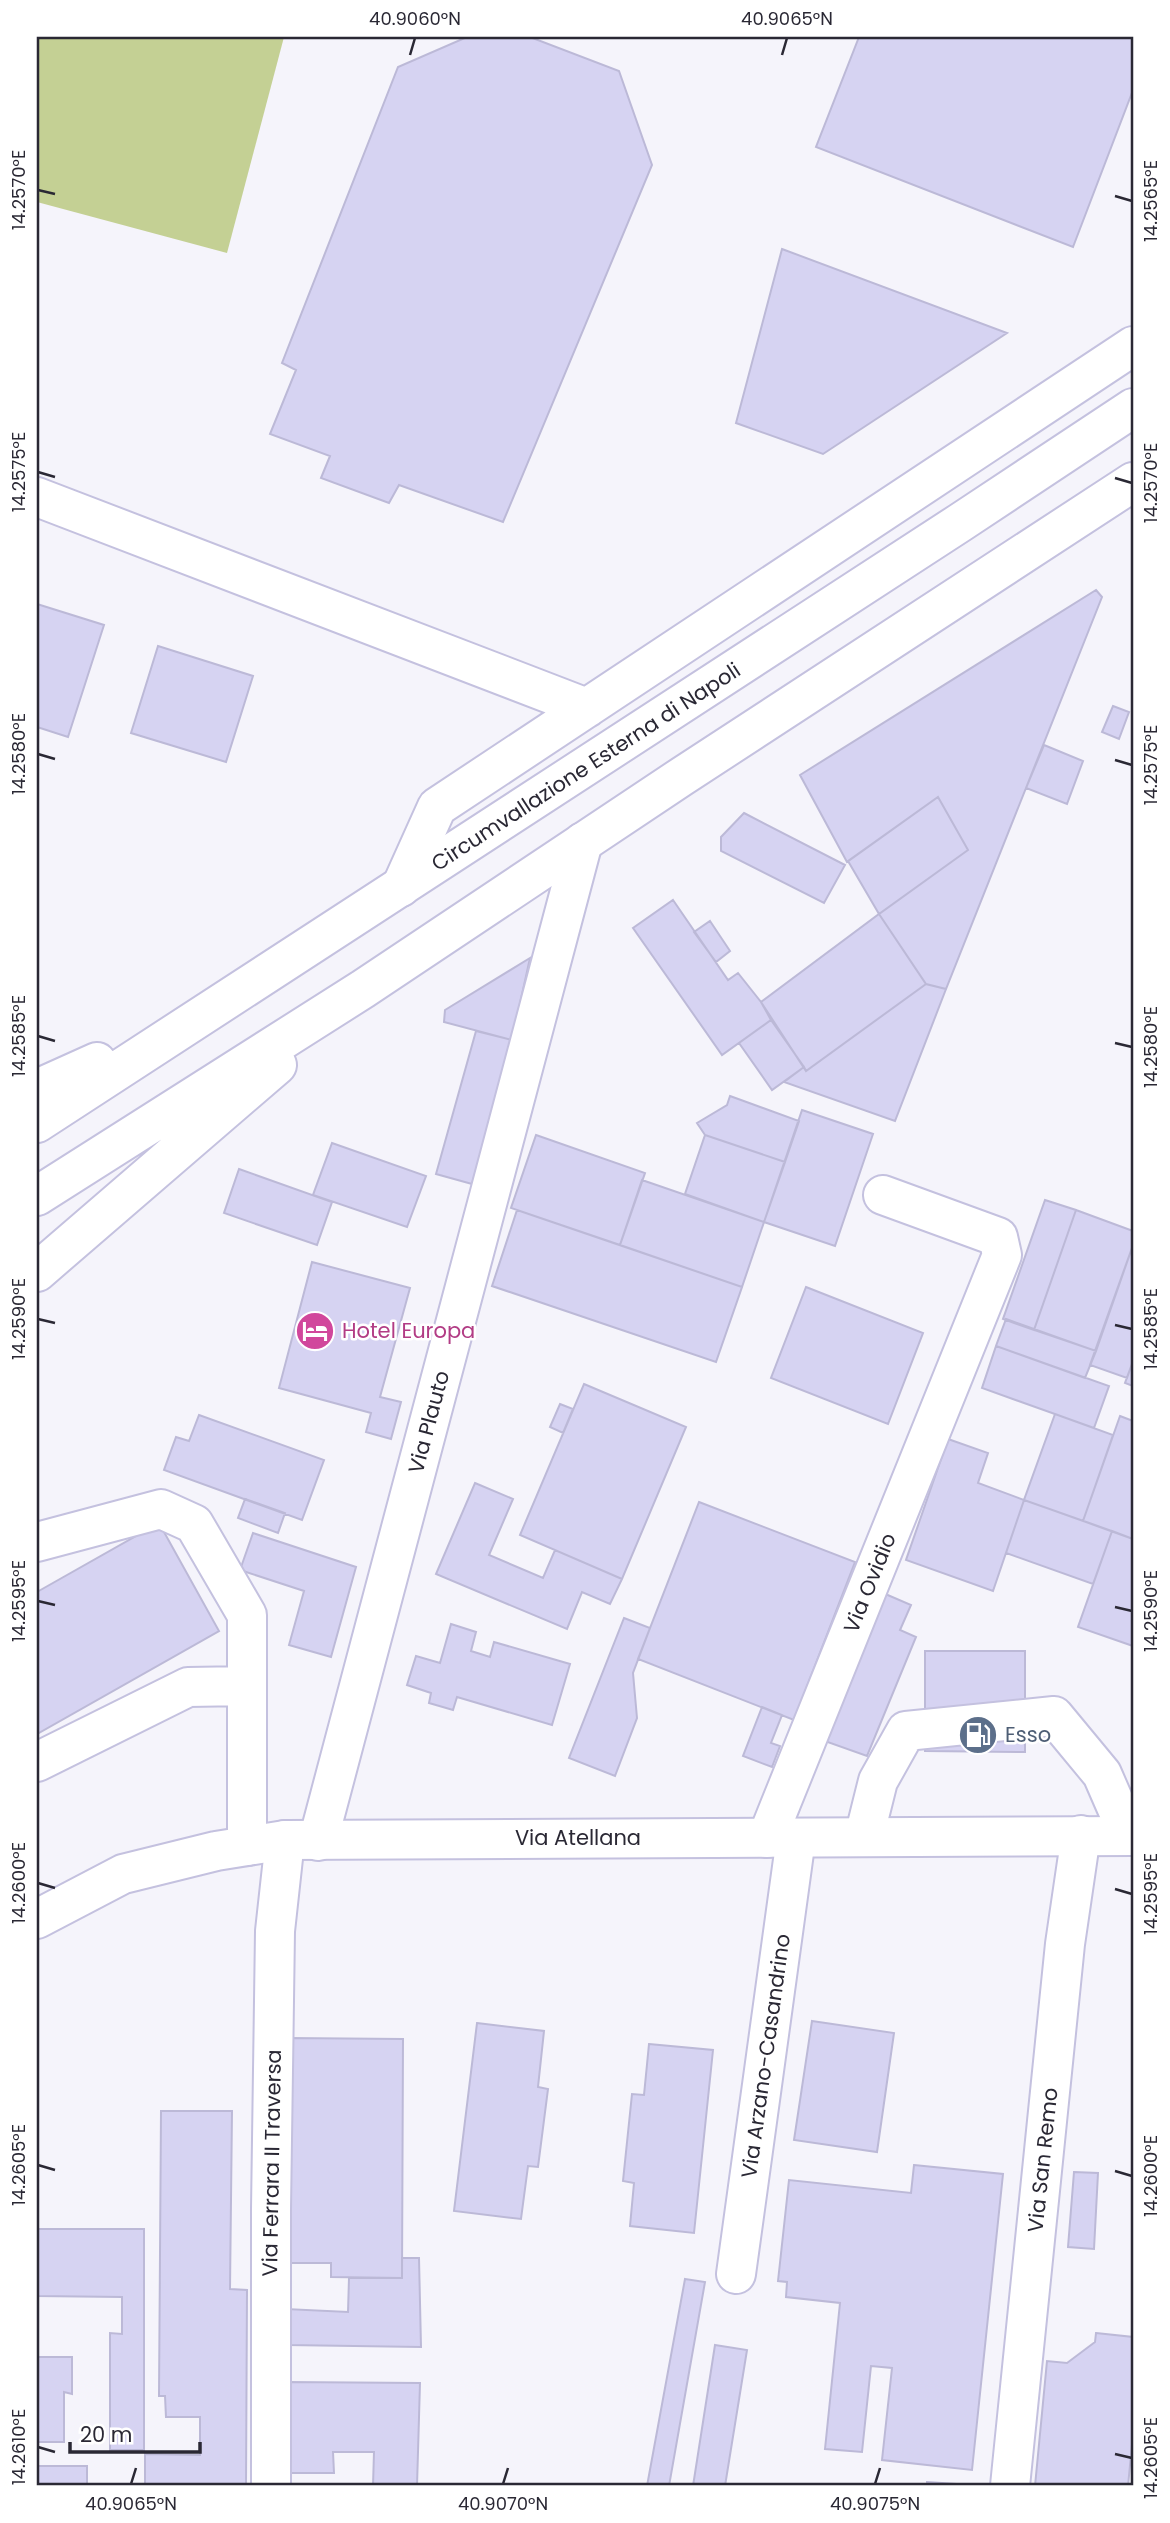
<svg xmlns="http://www.w3.org/2000/svg" width="1170" height="2523" font-family="Poppins,sans-serif">
  <style>
    .green { fill: #c4d094 }
    .building { fill: #d6d3f2; stroke: #bcb9d7; stroke-width: 2 }
    .lines { fill: none; stroke-linecap: round; stroke-linejoin: round }
    .minor-casing { stroke: #c4c1df; stroke-width: 42 }
    .major-casing { stroke: #c4c1df; stroke-width: 42 }
    .highway-casing { stroke: #c4c1df; stroke-width: 42 }
    .minor { stroke: #fff; stroke-width: 38 }
    .major { stroke: #fff; stroke-width: 38 }
    .highway { stroke: #fff; stroke-width: 38 }
    .ticks { fill: none; stroke: #2a2834; stroke-width: 2.5 }
    .labels { text-anchor: middle; stroke-width: 5; stroke-linejoin: round; paint-order: stroke }
    .street-label { font-size: 21px; fill: #2a2834; stroke: #fff }
    .hotel-label { font-size: 21px; fill: #b23c85; stroke: #fff; text-anchor: start }
    .service-label { font-size: 21px; fill: #4e5e75; stroke: #fff; text-anchor: start }
    .neatline { fill: none; stroke: #2a2834; stroke-width: 2.5 }
    .ticks-label { font-size: 18px; text-anchor: middle; fill: #2a2834 }
  </style>
  <rect width="100%" height="100%" fill="#f5f4fb"/>
  <path class="green" d="M37,37h247l-57,216 -190,-51z"/>
  <path class="building" d="M467,37h63l89,34 33,94 -149,357 -104,-37 -10,18 -68,-25 9,-22 -60,-22 26,-64 -14,-7 116,-296z
    M859,37h274v53l-60,157 -257,-100z
    M782,249l225,84 -184,121 -87,-31z
    M1096,590l6,7 -156,392 -20,-5 -47,-70 89,-64 -30,-53 -91,65 -47,-87z
    M37,604l67,21 -36,112 -31,-10z
    M158,646l95,30 -27,86 -95,-29z
    M1113,706l16,6 -10,27 -17,-7z
    M1044,745l39,16 -16,43 -41,-16z
    M938,797l30,53 -89,64 -31,-53z
    M744,813l101,52 -21,38 -103,-52v-14z
    M673,900l55,80 10,-7 23,29 10,18 -49,35 -89,-127z
    M879,914l47,70 -120,87 -45,-69z
    M710,921l20,30 -14,11 -22,-30z
    M530,958l-18,82 -68,-18 1,-12z
    M926,984l20,5 -51,132 -111,-39 20,-15 2,4z
    M771,1020l33,47 -32,23 -33,-47z
    M476,1031l36,9 -40,144 -36,-10z
    M730,1096l69,25 -14,41 -80,-27 -8,-12 30,-18z
    M802,1110l71,24 -38,112 -71,-24z
    M536,1135l109,38 -25,72 -109,-37z
    M705,1135l80,27 -21,60 -79,-28z
    M332,1143l94,33 -19,51 -94,-32z
    M239,1169l93,33 -15,43 -93,-32z
    M642,1180l122,42 -22,65 -122,-42z
    M1045,1200l31,10 -42,120 -31,-11z
    M517,1210l225,77 -26,75 -224,-76z
    M1076,1210l57,21v14l-37,106 -62,-21z
    M1133,1245v116l-6,17 -37,-13z
    M312,1262l98,26 -30,109 21,5 -10,37 -25,-7 5,-19 -92,-25z
    M806,1287l117,46 -35,91 -117,-46z
    M1006,1319l90,32 -11,27 -89,-32z
    M996,1346l113,40 -15,42 -112,-40z
    M1133,1361v25l-8,-3z
    M584,1384l102,43 -64,152 -102,-44z
    M560,1404l13,5 -10,24 -13,-6z
    M1055,1414l58,21 -30,86 -59,-21z
    M199,1415l125,45 -22,60 -138,-50 12,-33 13,4z
    M1120,1416l13,5v118l-50,-18z
    M948,1439l40,14 -10,30 46,17 -31,91 -87,-31z
    M475,1483l38,16 -24,56 54,23 12,-28 67,29 -12,25 -28,-12 -15,37 -131,-55z
    M245,1499l40,14 -7,20 -40,-15z
    M1024,1500l88,31 -19,53 -87,-31z
    M699,1502l156,60 -61,158 -156,-61z
    M159,1523l60,108 -182,103v-142z
    M1112,1531l21,8v107l-55,-19z
    M253,1533l103,34 -25,90 -42,-12 15,-54 -64,-21z
    M883,1593l28,12 -11,25 16,7 -49,119 -48,-17z
    M624,1618l26,10 -17,45 4,45 -22,58 -46,-18z
    M451,1624l25,8 -5,19 19,6 4,-15 76,22 -18,61 -95,-28 -4,13 -24,-7 2,-10 -24,-8 9,-29 24,7z
    M925,1651h100v101l-100,-1z
    M762,1707l20,8 -11,28 9,3 -8,21 -29,-11z
    M812,2021l82,12 -17,119 -83,-12z
    M477,2023l67,8 -6,56 10,2 -10,78 -10,-1 -7,53 -67,-8z
    M288,2038l115,1 -1,239 -71,-1v-14h-44z
    M649,2044l64,6 -19,183 -64,-7 4,-43 -11,-2 9,-87 12,1z
    M161,2111h71l-2,178 17,1 -1,196h-101v-32l55,1v-38h-34l-1,-21h-6z
    M914,2165l89,9 -31,296 -90,-10 10,-92 -21,-2 -9,86 -37,-3 15,-146 -54,-6 1,-15 -9,-1 11,-101 122,13z
    M1074,2172l24,1 -4,76 -26,-2z
    M37,2229h107v221h-34v-117l12,1v-37l-85,-1z
    M402,2258h17l2,89 -134,-2 -1,-36 62,3 1,-34h53z
    M685,2279l20,3 -36,204h-22z
    M1096,2333l37,4v97l-5,52h-93l12,-125 20,2 28,-21z
    M715,2345l32,5 -22,136h-32z
    M37,2357h35v37l-8,-2v50h-27z
    M286,2382l134,1 -3,103h-44l1,-34h-41l1,21h-49z
    M37,2466h50v20h-50z
    M927,2482l44,3v1h-44z"/>
  <g class="lines">
    <g class="minor-casing">
      <path id="minor" d="M37,497l550,211
        M401,887l36,-80 696,-461
        M37,1542l124,-33 33,15 53,91v231
        M37,1762l151,-75 59,-1
        M864,1837l14,-56 28,-50 148,-15 48,58 27,62
        M767,1838l235,-583 -4,-18 -115,-42
        M318,1841l265,-999
        M736,2274l60,-436
        M271,2486v-277l4,-278 10,-91
        M1010,2486l55,-542 16,-109"/>
    </g>
    <g class="major-casing">
      <path id="major" d="M37,1919l86,-45 93,-23 69,-11 848,-4"/>
    </g>
    <g class="highway-casing">
      <path id="highway" d="M37,1089l60,-27
        M37,1123l924,-601 172,-114
        M37,1196l326,-207 318,-212 452,-295
        M37,1272l240,-207"/>
    </g>
    <use href="#minor" class="minor"/>
    <use href="#major" class="major"/>
    <use href="#highway" class="highway"/>
  </g>
  <path class="ticks" d="M410,55l5,-17M782,55l5,-17M38,190l17,4M1115,196l17,5M38,472l17,5M1115,478l17,5M38,754l17,5M1115,760l17,5M38,1036l17,5M1115,1043l17,4M38,1319l17,4M1115,1325l17,4M38,1601l17,4M1115,1607l17,4M38,1883l17,5M1115,1889l17,5M38,2165l17,5M1115,2171l17,5M38,2447l17,5M1115,2454l17,4M131,2484l5,-16M503,2484l5,-16M875,2484l5,-16"/>
  <defs>
    <g id="hotel-disc" transform="scale(2.0125)"><circle r="9.5" fill="#d1479c" stroke="#fff"/><path d="M-6-4.5h1.5V1H6V5H4.5V3h-9V5H-6ZM-4 0a1.8 1.8 0 1 1 3.6 0ZM.5 0V-2.5h3Q6-2.5 6 0Z" fill="#fff"/></g>
    <g id="fuel-disc" transform="scale(2.0125)"><circle r="9.5" fill="#5c6f8a" stroke="#fff"/><path d="M-5.5-6h7V0h2V4h1.3V-2.5L3-4.5l.8-.8L6-3V5H2.5V1h-1V6h-7ZM-4.2-4.7v3.2H.2V-4.7Z" fill="#fff"/></g>
  </defs>
  <g fill-rule="evenodd">
    <use href="#hotel-disc" x="315" y="1331"/>
    <use href="#fuel-disc" x="978" y="1735"/>
  </g>
  <g class="labels">
    <g class="street-label">
      <text transform="translate(586 767) rotate(-33)" y="7">Circumvallazione Esterna di Napoli</text>
      <text transform="translate(429 1422) rotate(-75)" y="7">Via Plauto</text>
      <text transform="translate(870 1583) rotate(-68)" y="7">Via Ovidio</text>
      <text x="578" y="1845">Via Atellana</text>
      <text transform="translate(766 2056) rotate(-82)" y="7">Via Arzano-Casandrino</text>
      <text transform="translate(1043 2160) rotate(-84)" y="7">Via San Remo</text>
      <text transform="translate(272 2163) rotate(-89)" y="7">Via Ferrara II Traversa</text>
    </g>
    <g class="hotel-label">
      <text x="342" y="1338">Hotel Europa</text>
    </g>
    <g class="service-label">
      <text x="1005" y="1742">Esso</text>
    </g>
  </g>
  <rect width="1170" height="2523" fill="none" stroke="#ffffff" stroke-width="77"/>
  <path d="M70 2442v10h130v-10" fill="none" stroke="#2a2834" stroke-width="3.5"/>
  <text x="80" y="2442" font-size="21" fill="#2a2834" stroke="#ffffff" stroke-width="5" paint-order="stroke">20 m</text>
  <rect x="38" y="38" width="1094" height="2446" class="neatline"/>
  <g class="ticks-label">
    <text x="415" y="25">40.9060°N</text>
    <text x="787" y="25">40.9065°N</text>
    <text transform="translate(19 190) rotate(-90)" y="6">14.2570°E</text>
    <text transform="translate(1151 201) rotate(-90)" y="6">14.2565°E</text>
    <text transform="translate(19 472) rotate(-90)" y="6">14.2575°E</text>
    <text transform="translate(1151 483) rotate(-90)" y="6">14.2570°E</text>
    <text transform="translate(19 754) rotate(-90)" y="6">14.2580°E</text>
    <text transform="translate(1151 765) rotate(-90)" y="6">14.2575°E</text>
    <text transform="translate(19 1036) rotate(-90)" y="6">14.2585°E</text>
    <text transform="translate(1151 1047) rotate(-90)" y="6">14.2580°E</text>
    <text transform="translate(19 1319) rotate(-90)" y="6">14.2590°E</text>
    <text transform="translate(1151 1329) rotate(-90)" y="6">14.2585°E</text>
    <text transform="translate(19 1601) rotate(-90)" y="6">14.2595°E</text>
    <text transform="translate(1151 1611) rotate(-90)" y="6">14.2590°E</text>
    <text transform="translate(19 1883) rotate(-90)" y="6">14.2600°E</text>
    <text transform="translate(1151 1894) rotate(-90)" y="6">14.2595°E</text>
    <text transform="translate(19 2165) rotate(-90)" y="6">14.2605°E</text>
    <text transform="translate(1151 2176) rotate(-90)" y="6">14.2600°E</text>
    <text transform="translate(19 2447) rotate(-90)" y="6">14.2610°E</text>
    <text transform="translate(1151 2458) rotate(-90)" y="6">14.2605°E</text>
    <text x="131" y="2510">40.9065°N</text>
    <text x="503" y="2510">40.9070°N</text>
    <text x="875" y="2510">40.9075°N</text>
  </g>
</svg>
